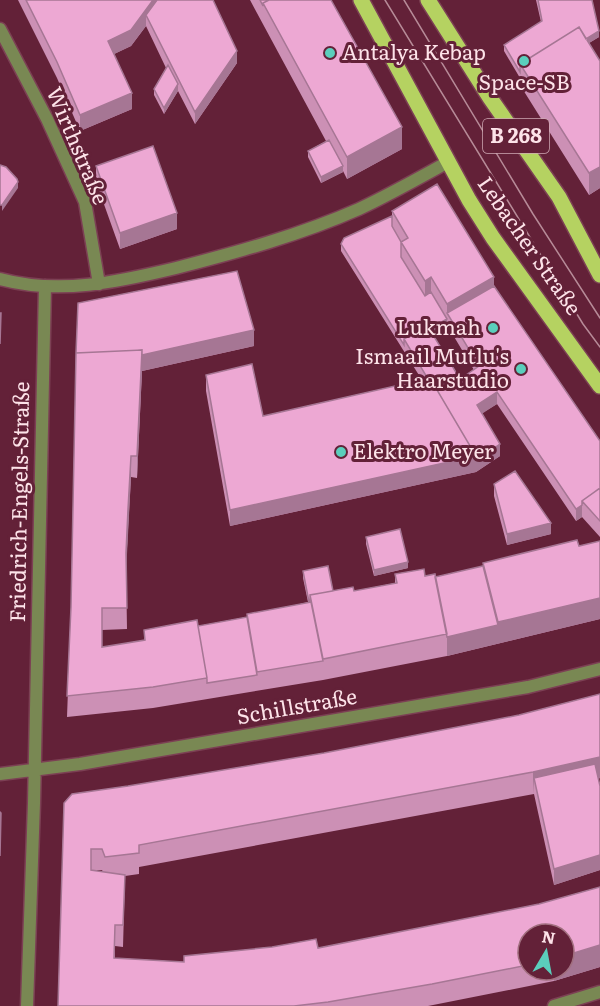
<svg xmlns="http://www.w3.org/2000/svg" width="600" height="1006" font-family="Literata,serif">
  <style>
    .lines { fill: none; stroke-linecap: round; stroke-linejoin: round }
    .minor-casing { stroke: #7c4054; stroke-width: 15 }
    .primary-casing { stroke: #7c4054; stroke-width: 18 }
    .minor { stroke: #798853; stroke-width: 12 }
    .primary { stroke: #b5d261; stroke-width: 15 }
    .tram { stroke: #b78b98; stroke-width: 1.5 }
    .wall { fill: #cc90b5; fill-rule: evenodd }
    .shaded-wall { fill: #a67694 }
    .building { fill: #eda8d3; stroke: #a67694; stroke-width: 1.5 }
    .poi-dot { fill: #5bcebc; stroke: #632138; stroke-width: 2 }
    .labels { text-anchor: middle; stroke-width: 6; stroke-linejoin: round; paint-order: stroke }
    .shield { fill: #632138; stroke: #cfa9b4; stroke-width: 1.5 }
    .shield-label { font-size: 20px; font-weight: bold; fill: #fde3e9 }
    .poi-label { font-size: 21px; fill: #fde3e9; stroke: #632138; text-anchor: start }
    .street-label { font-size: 21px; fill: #fde3e9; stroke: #632138 }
  </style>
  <rect width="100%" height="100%" fill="#632138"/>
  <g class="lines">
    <g class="minor-casing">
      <path id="minor" d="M0,29l47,90 38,83 14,82
        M0,279c59,16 118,3 176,-11 62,-16 124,-33 183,-59 30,-14 60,-31 89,-47
        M0,774l80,-10 448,-77 72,-18
        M27,1006l7,-203 11,-517
        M554,1006l46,-14"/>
    </g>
    <g class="primary-casing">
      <path id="primary" d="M361,0l108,200 24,38 107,148
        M428,0l62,98 69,99 41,78"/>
    </g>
    <use href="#minor" class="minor"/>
    <use href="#primary" class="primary"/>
    <path class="tram" d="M385,0l198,324 17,23
      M404,0l129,214 67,104"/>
  </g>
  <path class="wall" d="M18,0h195l24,63 -42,61 -17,-33 -14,23 -10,-19v-6l12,-21 -20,-42 -15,20 -17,8 18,55 -52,22 -23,-53z
    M250,0h81l71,149 -55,30 -4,-8v1l-22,11 -13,-26v-6l18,-10z
    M536,0h56l7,37 -10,6 11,18v127l-11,7 -69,-110v-7l-16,-27v-6l37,-23z
    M96,166l81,63 -57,20 -24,-67z
    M392,211l102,75 106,155v96l-18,-20 -6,4 -79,-117 -15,9 18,43 -24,16 -246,54 -24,-135v-16l57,41 159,-36 -81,-129v-7l51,-28zM447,325l27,45 -14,9 -28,-45z
    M254,346l-112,25 -5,107 -6,-1 -3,53 -2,37 1,62 -25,1v17l42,-6v-11l54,-4 49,-9 61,-15 -5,-24v-7l30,20h21l41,-8v-9l40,3 48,-11v-3l96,-17 21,-5v78l-153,37 -124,24 -170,28 -86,9 4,-110 5,-254z
    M494,484l57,50 -44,11 -13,-49z
    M366,537l42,31 -34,8 -8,-32z
    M600,694v84l-2,1 2,7v84l-46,15 -20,-91 -395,73v7l-14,2 -2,71 -8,-1v12l69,4v-6l88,-9 44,-8 2,9 221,-44 61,-17v80l-46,14 -126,25h-370l6,-203 8,-9 56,-8 196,-33 195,-38zM91,870h11l1,2 -12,-1zM528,934h36v36h-36z"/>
  <path class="shaded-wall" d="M153,0h11l-18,15v11l-15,20 -23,11v-16z
    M599,31v6l-69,42 -3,-4z
    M237,51v12l-42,61v-12z
    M178,84v7l-14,23v-6z
    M132,93v16l-52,22v-16z
    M402,127v22l-55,30v-22z
    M343,166v6l-22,11v-6z
    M600,167v21l-11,7v-22z
    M18,182v6l-16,23v-6z
    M177,213v16l-57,20v-16z
    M431,277v22l-6,3v-21z
    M494,277v21l-47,15v-9z
    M447,319v6l-38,23 -2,-5z
    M254,330v16l-112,25v-16z
    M142,350v21l-5,107v-22z
    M497,392v12l-20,13v-12z
    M500,444v12l-24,16 -246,54v-16z
    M131,456v21l-5,97 2,-65z
    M582,505v12l-6,4v-12z
    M551,523v11l-44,11v-11z
    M408,562v6l-34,8v-6z
    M600,598v21l-153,37v-19l51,-12v-3z
    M600,757v21l-6,2 -60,-2 -1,16v-22z
    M600,855v15l-46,15v-16z
    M600,945v22l-46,14v-11h10v-14z"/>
  <path class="building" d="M26,0h127l-22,30 -23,11 24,52 -52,22 -23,-53z
    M157,0h56l24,51 -42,61 -49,-97z
    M260,0h9l-6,3v3z
    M269,0h62l71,127 -55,30 -84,-154z
    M538,0h54l7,31 -13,8 -7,-12 -59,37v8l-16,-27 38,-24z
    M579,27l21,34v106l-11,6 -69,-109z
    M168,65l10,19 -14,24 -10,-19z
    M329,140l14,26 -22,11 -13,-26z
    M153,146l24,67 -57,20 -24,-67z
    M0,165l6,2 11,12 1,3 -16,23h-2z
    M437,184l57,93 -47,27 -16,-27 -6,4 -24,-39 7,-4 -16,-27z
    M392,216v10l9,16v15l24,39 6,-4 16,27 -18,10 -2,-4 -23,14v6l-63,-101 3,-6z
    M237,271l17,59 -112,25v-5l-66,3 2,-50z
    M494,286l106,155v47l-18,13v4l-6,4 -79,-117 -20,13 23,39 -24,16v-4l-46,-78 -2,1 -24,-40 23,-14 33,54 19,-13 -32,-53z
    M0,313h1l-1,31z
    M142,350l-5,106h-6l-3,53 -2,44 1,55h-25v39l43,-7 -1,-10 53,-10 10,58 -54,9 -86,9 4,-89 5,-254z
    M252,364l11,52 167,-38 46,78 -246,54 -24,-135z
    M515,471l36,52 -44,11 -13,-50z
    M600,488v33l-18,-20z
    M400,529l8,33 -34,8 -8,-33z
    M577,540l2,6 21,-5v57l-102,24 -15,-59z
    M328,566l5,25 -23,4v7h-1l-6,-31z
    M483,566l15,59 -51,12 -12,-60z
    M424,569l1,7 10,-2 12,60 -124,25 -13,-64 43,-8 1,4 43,-8 -2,-9z
    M311,602l12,59 -66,11 -10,-58z
    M247,617l10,58 -50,8v-5l-9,-52z
    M600,694v63l-67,15 -394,73v8l-34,4 -3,-8h-11v21l34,5 -2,50h-8l-1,33 70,4v-6l88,-9 44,-8 2,9 221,-44 61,-17v58l-36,11v-22h-36v31l-96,19 -104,18 -34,4h-236l6,-203 8,-9 56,-8 196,-33 195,-38z
    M595,764l5,22v69l-46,14 -20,-91z
    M0,812l1,1 -1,43z"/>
  <g class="poi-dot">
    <circle cx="330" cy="53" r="6"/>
    <circle cx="524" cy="61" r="6"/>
    <circle cx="493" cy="328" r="6"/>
    <circle cx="521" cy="369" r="6"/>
    <circle cx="341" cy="452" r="6"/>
  </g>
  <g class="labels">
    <rect class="shield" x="483" y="119" width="66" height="34" rx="4.5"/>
    <g class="shield-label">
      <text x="516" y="143">B 268</text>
    </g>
    <g class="poi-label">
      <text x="342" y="60">Antalya Kebap</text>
      <text x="524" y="90" text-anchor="middle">Space-SB</text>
      <text x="481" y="335" text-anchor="end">Lukmah</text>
      <text x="509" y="364" text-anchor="end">Ismaail Mutlu's<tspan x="509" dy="24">Haarstudio</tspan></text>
      <text x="353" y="459">Elektro Meyer</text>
    </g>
    <g class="street-label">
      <text transform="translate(77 146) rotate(67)" y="7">Wirthstraße</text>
      <text transform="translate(529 246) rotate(55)" y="7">Lebacher Straße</text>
      <text transform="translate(20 502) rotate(-89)" y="7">Friedrich-Engels-Straße</text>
      <text transform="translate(297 707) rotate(-10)" y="7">Schillstraße</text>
    </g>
  </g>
  <g transform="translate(546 952) rotate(10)"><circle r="28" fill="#632138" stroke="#a16f7f" stroke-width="1.5"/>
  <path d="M0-4.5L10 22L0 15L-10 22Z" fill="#5bcebc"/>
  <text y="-9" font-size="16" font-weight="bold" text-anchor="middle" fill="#fde3e9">N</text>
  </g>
</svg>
